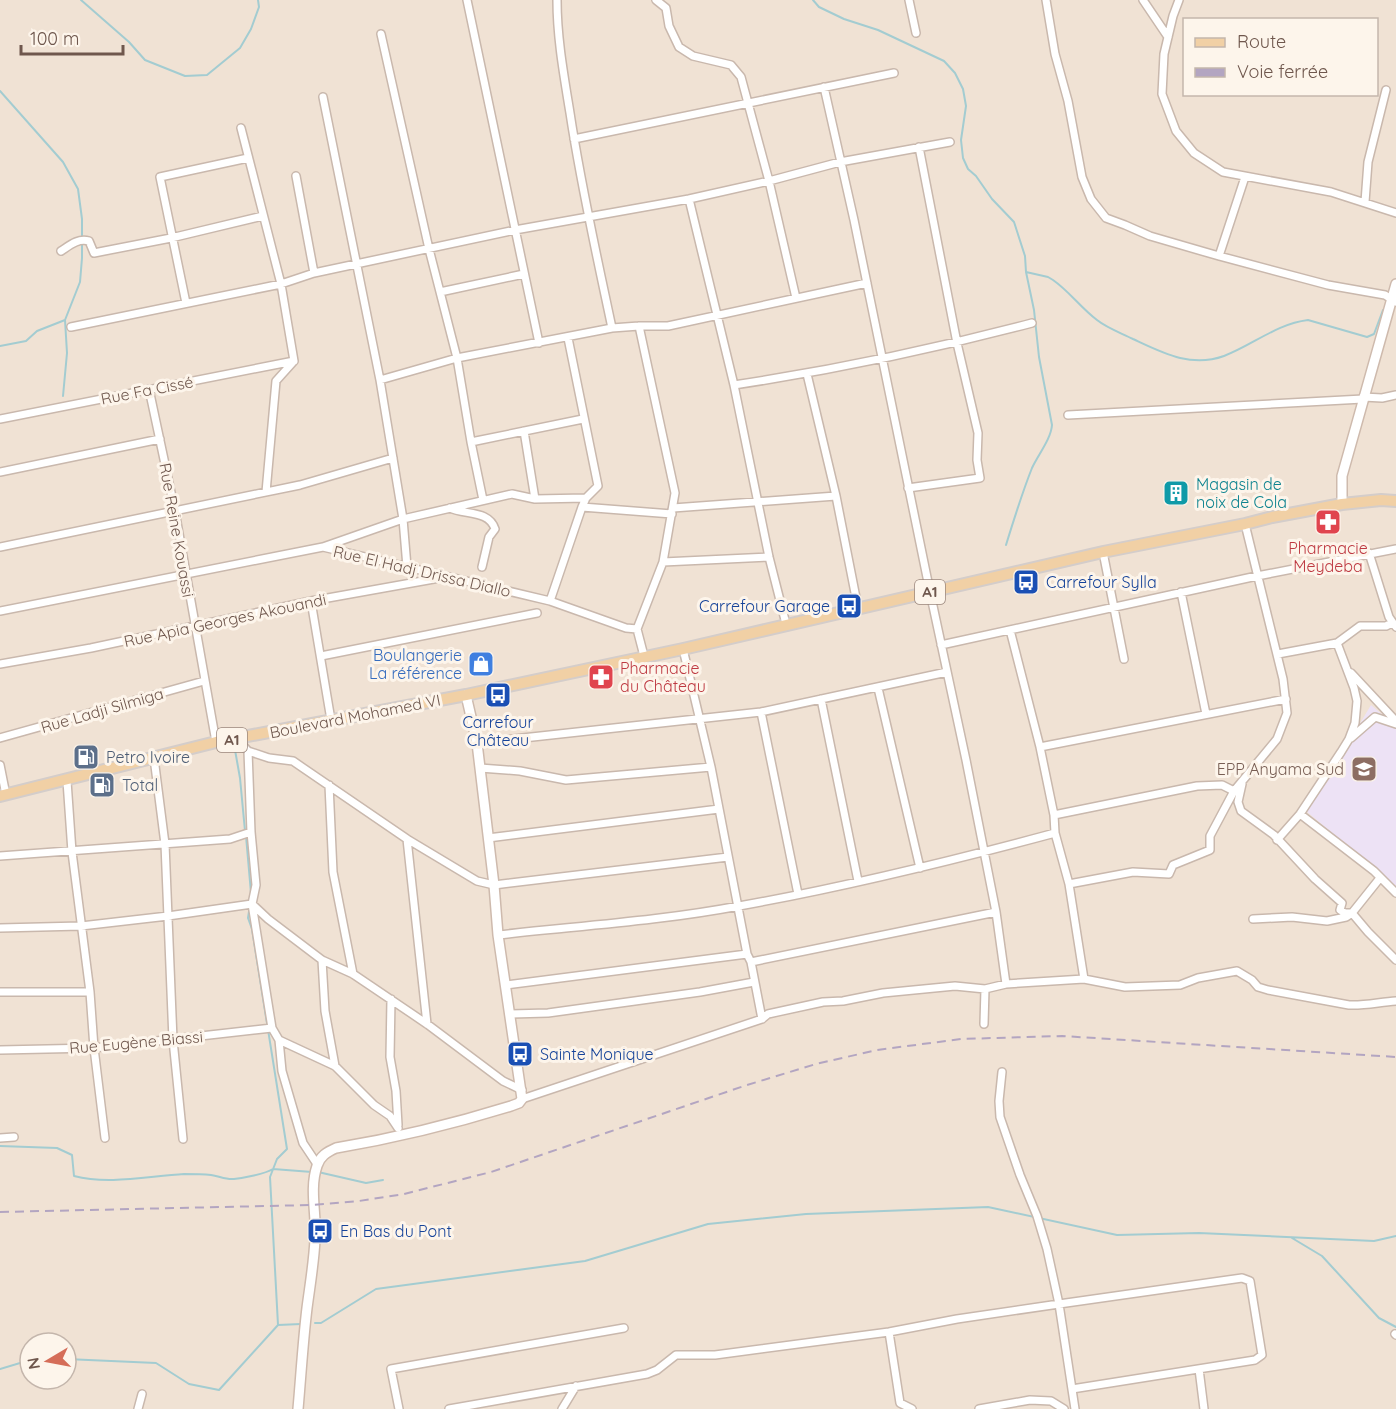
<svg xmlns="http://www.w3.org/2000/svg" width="1396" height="1409" font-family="Quicksand,sans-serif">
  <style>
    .residential { fill: #f0e2d4; fill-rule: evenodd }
    .education { fill: #ede2f5 }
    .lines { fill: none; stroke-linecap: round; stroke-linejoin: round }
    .stream { stroke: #a3ccd1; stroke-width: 2 }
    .street-casing { stroke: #c9b8ad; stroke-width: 10 }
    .secondary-casing { stroke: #cebaad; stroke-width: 12 }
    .primary-casing { stroke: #d4cdca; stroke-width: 14 }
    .street { stroke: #fff; stroke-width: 7 }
    .secondary { stroke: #fff; stroke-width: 9 }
    .primary { stroke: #f1d0a5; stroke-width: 10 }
    .rail { stroke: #b3a5c1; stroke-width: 2; stroke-dasharray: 9 6; stroke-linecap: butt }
    .labels { text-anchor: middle; stroke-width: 6; stroke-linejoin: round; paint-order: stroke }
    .shield { fill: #fdf5eb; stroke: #9a867c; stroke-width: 1.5 }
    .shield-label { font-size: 15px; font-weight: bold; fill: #6f574d }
    .street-label { font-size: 16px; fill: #6f574d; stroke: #fdf5eb }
    .culture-label { font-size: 16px; fill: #0d838f; stroke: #fdf5eb; text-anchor: start }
    .health-label { font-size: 16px; fill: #be3a42; stroke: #fdf5eb }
    .transit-label { font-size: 16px; fill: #164399; stroke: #fdf5eb; text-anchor: start }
    .shop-label { font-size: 16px; fill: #366cbe; stroke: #fdf5eb; text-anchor: end }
    .service-label { font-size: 16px; fill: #4e5e75; stroke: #fdf5eb; text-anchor: start }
    .education-label { font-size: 16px; fill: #785e54; stroke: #fdf5eb; text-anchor: end }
  </style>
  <rect width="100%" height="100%" fill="#f9f0e5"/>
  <path class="residential" d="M0,0h1396v1409h-1396zM1184,20h192v74h-192zM30,1343h36v36h-36z"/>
  <path class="education" d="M1371,705l25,21v160l-89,-74z"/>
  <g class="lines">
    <path class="stream" d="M81,0l48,42 16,18 40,16 22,-1 33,-27 11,-19 8,-22 -1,-7
      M813,0l6,7 25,12 34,11 66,31 11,12 8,16 3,17 -5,34 2,18 5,11 8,7 16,23 22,23 11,34 1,16 22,5 5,3c16,11 28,28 44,40 10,8 24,13 36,19 30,14 58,29 91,17 29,-11 52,-32 84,-36l59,17 7,-3 9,-24
      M0,91l63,71 15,27 4,30v39l-2,24 -15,38 2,33 -4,43
      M0,346l26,-5 11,-10 28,-11
      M1006,545c8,-26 16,-52 26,-77 6,-13 19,-29 20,-43l-13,-68 -5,-47 -8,-38
      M235,750l5,28 5,53
      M246,836l5,57
      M250,905l-2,13 4,11 35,220 -10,10 -7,18 8,148
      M0,1146l57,2 15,7 2,21c35,9 74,0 110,-2 8,0 18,0 27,1 8,1 15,5 23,4 9,-1 31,-5 39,-10l39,3
      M318,1172l48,11 17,-3
      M1292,1238l30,18 57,62 17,9
      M315,1323h6l55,-34 209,-28 123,-37 98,-10 182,-7 129,28 82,-2 175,8 22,-5
      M66,1359l90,4 33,21 30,6 59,-65 23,-1
      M0,1369l30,-9"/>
    <g class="street-casing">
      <path id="street" d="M467,0l72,343
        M557,0c0,38 7,76 13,113 11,73 27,144 42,215
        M656,0l10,8 3,18 10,21 14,9 38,9 10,12 28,104 27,117
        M909,0l7,33
        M1046,0l9,54 13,47 14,76 9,22 15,19 19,7 25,11 69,20 109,29 57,10 11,7
        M1143,0l25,37
        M1179,0l-6,16 -9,38 -2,40 14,37 18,22 29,19 108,20 65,21
        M381,34l48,215 28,109 14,84 12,58
        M824,87l30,133 76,372 36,168 30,152 10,72
        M323,97l57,283 23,139 4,48
        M241,128l40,156 13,77 -18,20 -10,111
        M574,139l320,-66
        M296,176l18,97
        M689,199l45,186 35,172 17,67
        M1365,202l3,-40 18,-72
        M61,251c9,-6 17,-13 28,-10l5,12 77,-15 92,-22
        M1219,256l26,-79
        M440,292l84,-18
        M186,303l-26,-126 88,-19
        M71,327l210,-43 33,-11 201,-43 174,-31 80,-18 71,-19 110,-20
        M807,374l29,122 22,112
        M380,380l77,-22 155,-30 27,-2h29l199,-43
        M734,385c100,-15 200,-36 298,-62
        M149,389l26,122 41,231
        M1363,397l19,1 14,-3
        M1068,415l295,-16
        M0,419l294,-58
        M524,431l11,68
        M471,442l112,-23
        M0,472l160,-33
        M908,488l72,-10 -3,-18 1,-27 -21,-90 -38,-196
        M582,507l90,7
        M450,508c15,7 39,2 45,21l-6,8 -7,30
        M673,508l163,-12
        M0,547l300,-62 93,-27
        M323,547l80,-28 109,-25 23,5 51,-1
        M1103,552l21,107
        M1369,553l20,64 7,10
        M663,562l106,-5
        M1181,592l25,122
        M311,601l20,119
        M550,601l32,-94 4,-9 12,-12 -30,-148
        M0,611l323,-64 227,54 76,27 11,1 7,27
        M637,629l26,-67 12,-69 -36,-167
        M1010,630l30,117 14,68 1,18 14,51 15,95
        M941,645l316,-69 139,-27
        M683,649l28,118 36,187 4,8 11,57
        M1278,654l59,-11 23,-17h26l6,-3
        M321,656l216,-43
        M0,664l91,-16 220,-47 134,-24
        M1351,673l45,48
        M878,688l42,180
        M821,699l37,182
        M761,712l37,182
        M0,738l204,-57
        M1351,738l24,-21 21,7
        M237,739l11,12 3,81 5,53 -4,19 20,124 7,12 56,26 39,39 16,11 8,12
        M477,743l284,-31 186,-40
        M1040,747l246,-48
        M248,751l21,7 24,3 114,78 70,42 17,4 234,-28
        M154,758l11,86 8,196 10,99
        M0,765l6,30
        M480,768l40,3 46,9 145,-13
        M67,781l5,71 18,140 4,56 11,90
        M1242,784l-4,18 3,9 33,24 41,44 27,24 -2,7 5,3h7l16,19 28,28
        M329,785l4,87 20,102
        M1300,814l74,57 22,22
        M1054,815l143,-29 25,-1 12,6 43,-52 10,-26 -4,-34 -38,-155
        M488,838l231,-29
        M407,839l20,185
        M1277,840l23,-26 41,-62 8,-13 6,-16 2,-22 -3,-13 -17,-45
        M0,856l230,-17 21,-7
        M1069,884l64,-12 36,2 4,-9 37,-15v-14l24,-45
        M1253,919l39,-2 35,4 19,-4 6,-4 28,-35
        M0,928l81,-2 87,-10 84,-12 16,15 54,41 31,14 74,50 76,57 19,9
        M498,935c80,-9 162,-14 241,-29 106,-19 212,-45 316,-73
        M322,960l3,51 10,55
        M751,962l245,-50
        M506,985l241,-31
        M0,992h90
        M391,999l-1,58 6,34 2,34
        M511,1014l37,-1 152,-21 54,-10
        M984,1024l1,-35
        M279,1040l3,31 21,72 14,21
        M0,1050l94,-2 178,-20
        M522,1099l240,-80 6,-5 55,-12 20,-1 40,-8 72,-7 30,3 21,-5 78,-5 41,8 55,-2 18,-7 39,-7 15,9 6,7 10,3 81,15c15,1 31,-3 47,-4
        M0,1138l14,-1
        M889,1332l11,71 12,6
        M1395,1334l1,1
        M1199,1369l5,40
        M1072,1389l183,-29 7,-5 -12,-74 -8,-3 -183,26 16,105
        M138,1409l4,-15
        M399,1409l-8,-40 233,-41
        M449,1409l198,-35 10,-4 19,-15h39l174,-23 68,-13 102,-15 -12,-55 -10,-33 -17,-41 -20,-58 -1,-16 3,-29
        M562,1409l14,-23
        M979,1409l51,-9 21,1 13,8"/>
    </g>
    <g class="secondary-casing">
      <path id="secondary" d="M1342,504v-28l54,-192
        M298,1409c3,-34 5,-68 9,-101 3,-23 7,-46 8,-69 2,-23 -6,-50 2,-73 3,-10 10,-14 19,-18 60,-10 117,-24 175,-42l8,-3 3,-4 -24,-164 -4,-50 -17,-142 -11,-48"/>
    </g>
    <g class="primary-casing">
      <path id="primary" d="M0,796l216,-54 250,-47 217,-46 420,-97 142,-28 27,-7 70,-13 39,-4 15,1"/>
    </g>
    <use href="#street" class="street"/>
    <use href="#secondary" class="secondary"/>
    <use href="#primary" class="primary"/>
    <path class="rail" d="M0,1212l311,-7 48,-4 45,-7 87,-22 256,-87 69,-21 61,-14 84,-11 101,-3 334,21"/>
  </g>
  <defs>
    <g id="building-square" transform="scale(1.35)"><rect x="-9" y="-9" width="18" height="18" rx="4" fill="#0f9aa8" stroke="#fdf5eb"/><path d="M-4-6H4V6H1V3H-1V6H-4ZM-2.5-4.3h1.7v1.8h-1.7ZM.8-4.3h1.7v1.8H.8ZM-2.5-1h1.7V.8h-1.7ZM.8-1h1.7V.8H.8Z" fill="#fff"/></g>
    <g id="pharmacy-square" transform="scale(1.35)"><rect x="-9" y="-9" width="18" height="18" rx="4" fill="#e0444e" stroke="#fdf5eb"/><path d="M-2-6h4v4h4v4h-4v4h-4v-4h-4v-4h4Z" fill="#fff"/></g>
    <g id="bus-square" transform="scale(1.35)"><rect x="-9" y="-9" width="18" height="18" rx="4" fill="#1a4fb4" stroke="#fdf5eb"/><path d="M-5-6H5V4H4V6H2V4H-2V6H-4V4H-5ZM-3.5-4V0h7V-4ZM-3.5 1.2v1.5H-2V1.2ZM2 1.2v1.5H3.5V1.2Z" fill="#fff"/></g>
    <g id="shop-square" transform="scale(1.35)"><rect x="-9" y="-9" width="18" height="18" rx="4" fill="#3f7fe0" stroke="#fdf5eb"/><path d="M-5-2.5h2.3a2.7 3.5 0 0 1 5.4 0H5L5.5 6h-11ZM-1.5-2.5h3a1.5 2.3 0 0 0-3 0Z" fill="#fff"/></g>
    <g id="fuel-square" transform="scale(1.35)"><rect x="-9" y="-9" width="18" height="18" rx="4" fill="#5c6f8a" stroke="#fdf5eb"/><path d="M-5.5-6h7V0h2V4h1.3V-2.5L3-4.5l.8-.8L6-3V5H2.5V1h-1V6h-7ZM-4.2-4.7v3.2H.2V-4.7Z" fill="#fff"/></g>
    <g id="school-square" transform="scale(1.35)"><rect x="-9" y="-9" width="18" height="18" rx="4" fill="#8d6e63" stroke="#fdf5eb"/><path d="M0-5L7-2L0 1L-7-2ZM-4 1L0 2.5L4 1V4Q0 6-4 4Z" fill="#fff"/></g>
  </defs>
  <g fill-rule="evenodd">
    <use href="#building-square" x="1176" y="493"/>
    <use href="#pharmacy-square" x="1328" y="522"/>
    <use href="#bus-square" x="1026" y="582"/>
    <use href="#bus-square" x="849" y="606"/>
    <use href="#shop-square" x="481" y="664"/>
    <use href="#pharmacy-square" x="601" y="677"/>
    <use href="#bus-square" x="498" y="695"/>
    <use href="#fuel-square" x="86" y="757"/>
    <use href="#school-square" x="1364" y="769"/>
    <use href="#fuel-square" x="102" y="785"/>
    <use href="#bus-square" x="520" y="1054"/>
    <use href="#bus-square" x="320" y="1231"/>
  </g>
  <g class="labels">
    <g class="shield">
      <rect x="915" y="580" width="30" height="24" rx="4.5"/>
      <rect x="217" y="728" width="30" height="24" rx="4.5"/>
    </g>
    <g class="shield-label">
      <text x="930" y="597">A1</text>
      <text x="232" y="745">A1</text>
    </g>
    <g class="street-label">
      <text transform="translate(147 390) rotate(-11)" y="6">Rue Fa Cissé</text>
      <text transform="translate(177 530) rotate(80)" y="6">Rue Reine Kouassi</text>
      <text transform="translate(422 571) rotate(13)" y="6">Rue El Hadj Drissa Diallo</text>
      <text transform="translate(225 620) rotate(-12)" y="6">Rue Apia Georges Akouandi</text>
      <text transform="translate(102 710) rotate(-16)" y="6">Rue Ladji Silmiga</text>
      <text transform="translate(355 716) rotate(-11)" y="6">Boulevard Mohamed VI</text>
      <text transform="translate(136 1042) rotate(-5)" y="6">Rue Eugène Biassi</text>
    </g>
    <g class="culture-label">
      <text x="1196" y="490">Magasin de<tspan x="1196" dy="18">noix de Cola</tspan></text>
    </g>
    <g class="health-label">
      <text x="1328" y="554">Pharmacie<tspan x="1328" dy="18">Meydeba</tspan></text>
      <text x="620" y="674" text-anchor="start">Pharmacie<tspan x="620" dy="18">du Château</tspan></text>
    </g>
    <g class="transit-label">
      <text x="1046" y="588">Carrefour Sylla</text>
      <text x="830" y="612" text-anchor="end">Carrefour Garage</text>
      <text x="498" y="728" text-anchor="middle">Carrefour<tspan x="498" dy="18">Château</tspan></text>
      <text x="540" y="1060">Sainte Monique</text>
      <text x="340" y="1237">En Bas du Pont</text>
    </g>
    <g class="shop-label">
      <text x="462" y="661">Boulangerie<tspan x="462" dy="18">La référence</tspan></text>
    </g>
    <g class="service-label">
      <text x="106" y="763">Petro Ivoire</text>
      <text x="122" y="791">Total</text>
    </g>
    <g class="education-label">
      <text x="1344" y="775">EPP Anyama Sud</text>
    </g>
  </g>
  <rect x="1183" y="18" width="195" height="78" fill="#fdf5eb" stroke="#c4b6ac" stroke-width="1.5"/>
  <rect x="1195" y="38" width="30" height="9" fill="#f1d0a5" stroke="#c4b6ac" stroke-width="1.5"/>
  <text x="1237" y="48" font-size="18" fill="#6f574d">Route</text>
  <rect x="1195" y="68" width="30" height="9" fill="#b3a5c1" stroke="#c4b6ac" stroke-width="1.5"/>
  <text x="1237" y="78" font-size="18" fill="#6f574d">Voie ferrée</text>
  <g transform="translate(48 1361) rotate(260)"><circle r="28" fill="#fdf5eb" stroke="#c4b6ac" stroke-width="1.5"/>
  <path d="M0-4.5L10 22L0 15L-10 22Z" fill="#d56d58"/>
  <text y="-9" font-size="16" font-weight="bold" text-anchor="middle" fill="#6f574d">N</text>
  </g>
  <path d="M21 45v9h102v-9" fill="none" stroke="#6f574d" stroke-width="3"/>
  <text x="30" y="45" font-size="18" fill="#6f574d" stroke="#fdf5eb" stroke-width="4.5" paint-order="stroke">100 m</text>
</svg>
